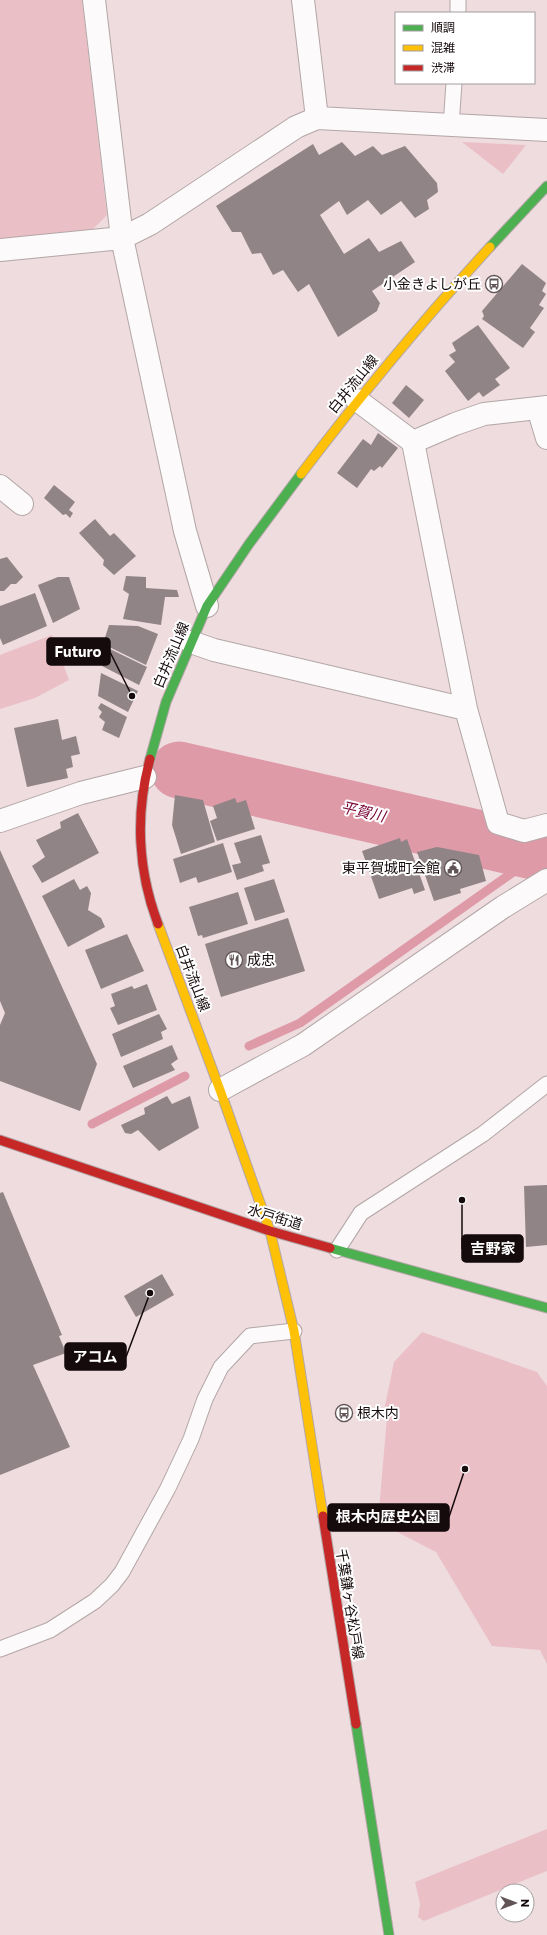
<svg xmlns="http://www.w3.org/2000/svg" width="547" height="1935" font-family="Commissioner,'Noto Sans JP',sans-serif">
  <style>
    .green { fill: #ebbfc6 }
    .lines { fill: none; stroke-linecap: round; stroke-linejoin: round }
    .stream { stroke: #df9aa8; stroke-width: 9 }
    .river { stroke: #df9aa8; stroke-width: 57 }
    .building { fill: #918486 }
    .lane-casing { stroke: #b3a6a7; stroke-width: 17 }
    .street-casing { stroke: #b3a6a7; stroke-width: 24 }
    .fast-casing { stroke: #b3a6a7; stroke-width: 11 }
    .slow-casing { stroke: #b3a6a7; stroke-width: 11 }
    .jam-casing { stroke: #b3a6a7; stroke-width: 11 }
    .lane { stroke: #fcfafa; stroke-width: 15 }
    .street { stroke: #fcfafa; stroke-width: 22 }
    .fast { stroke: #4caf50; stroke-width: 9 }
    .slow { stroke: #ffc107; stroke-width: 9 }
    .jam { stroke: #c62828; stroke-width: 9 }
    .labels { text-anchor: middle; stroke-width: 4; stroke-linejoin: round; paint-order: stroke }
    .poi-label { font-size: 14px; fill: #150a0c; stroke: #fff; text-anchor: end }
    .street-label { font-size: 14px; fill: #150a0c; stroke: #fff }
    .water-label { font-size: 15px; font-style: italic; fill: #770230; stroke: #fff }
    .leader { fill: none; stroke: #150a0c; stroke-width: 1.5 }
    .callout-dot { fill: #150a0c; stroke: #fff; stroke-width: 1.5 }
    .callout { fill: #150a0c; stroke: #150a0c; stroke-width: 1.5 }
    .callout-label { font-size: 15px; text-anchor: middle; font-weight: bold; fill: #fff }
  </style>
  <rect width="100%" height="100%" fill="#eedcdf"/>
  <path class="green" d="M0,0h82l25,215 -14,14 -93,10z
    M462,142l64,3 -23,29z
    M52,635l17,45 -34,18 -35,11v-54z
    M422,1332l115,40 10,14v278l-7,-14 -48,-4 -56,-94 -58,-30 9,-105 -3,-6 10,-49z
    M547,1829v42l-123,50 -6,-4 2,-13 -5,-22z"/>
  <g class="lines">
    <path class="stream" d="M249,1046l51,-23 226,-160 7,-12 14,-4
      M92,1124l93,-48"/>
    <path class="river" d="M179,770l354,81"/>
  </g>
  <path class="building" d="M342,142l13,14 18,-10 9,9 23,-9 32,37 1,9 -11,8 2,9 -14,9 -14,-17 -20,14 -13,-15 -21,15 -8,-14 -19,14 24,39 25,-16 10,14 22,-11 14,21 -43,29 8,12 -3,8 -39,26 -29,-53 -11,8 -15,-22 -10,5 -12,-22 -9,1 -11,-22h-9l-16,-26 97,-62 6,11z
    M522,264l24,19 -4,8 4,3 -7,11 5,3 -14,20 5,4 -12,16 -41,-29 2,-3 -2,-5z
    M478,325l32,43 -15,11 5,6 -17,12 -4,-5 -11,9 -23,-30 10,-9 -6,-7 7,-4 -4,-8z
    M406,385l18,15 -15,18 -17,-15z
    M378,433l20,15 -16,20 -2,-2 -6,5 -3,-2 -14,19 -20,-15 26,-34 8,6z
    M54,485l21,17 -6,8 4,3 -3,5 -4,-4 -3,1 -19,-17z
    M95,519l15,17 4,-3 22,23 -22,19 -11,-10 1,-5 -25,-27z
    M7,557l16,20 -7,7h-5l-7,7h-4v-32z
    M126,576l20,1v11l31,2 2,7h-14l-4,28 -38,-6 6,-25 -6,-4z
    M58,577h11l11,32 -27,14 -15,-38z
    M35,593l12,33 -44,19 -3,-7v-32z
    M109,625l29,1 20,8 -12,31 -43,-21z
    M110,649l37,18 -8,18 -37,-19z
    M101,673l37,18 -10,21 -30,-16z
    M101,703l26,14 -8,21 -17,-8 3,-8 -6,-5 3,-5 -4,-4z
    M58,719l4,21 14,-4 4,18 -9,2 2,11 -7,2 2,9 -41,9 -13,-59z
    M175,795l28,5 12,42 -34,12 -9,-29z
    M235,798l2,5 9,-3 9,29 -38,12 -7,-20 7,-3 -4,-12z
    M78,813l21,40 -57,30 -10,-17 13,-9 -9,-17 25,-12 -1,-6z
    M261,835l9,28 -8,2 2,6 -27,9 -5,-15 9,-2 -7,-20z
    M400,838l1,4 6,-3 18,51 -11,4 -2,-6 -33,11 -17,-48z
    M223,843l9,29 -34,11 -2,-6 -16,6 -7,-24z
    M437,847l42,8 7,26 -26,8 1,4 -27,8 -17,-49z
    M0,850l97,214 -17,47 -80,-30v-56l5,-12 -5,-12z
    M74,879l6,11 7,-4 4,7 -3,17 13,8 4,9 -37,20 -26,-51z
    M274,879l11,33 -30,9 -11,-33z
    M238,892l10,32 -45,14 -1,-3 -4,1 -9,-29z
    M288,918l17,53 -84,26 -16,-53z
    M127,934l17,37 -43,18 -16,-39z
    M147,984l10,26 -39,15 -8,-17 5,-2 -4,-12 21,-8 2,3z
    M159,1014l8,15 -6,3 2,7 -42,18 -9,-23z
    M172,1045l6,14 -7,5 4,6 -42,18 -10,-22z
    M167,1096l5,8 18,-8 9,32 -40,23 -21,-21 -7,4 -6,-1 -4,-8 24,-11 -1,-6z
    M547,1185v60l-21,2 -2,-61z
    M3,1192l59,143 -3,1 7,17 -33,12 37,82 -70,28v-282z
    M162,1274l12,21 -38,22 -12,-21z"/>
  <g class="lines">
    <g class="lane-casing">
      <path id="lane" d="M458,13v-13
        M451,126l3,-43
        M337,1250l24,-37 122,-79 64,-50
        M0,1649l50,-19 45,-29 17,-16 10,-13 46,-84 23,-49 14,-40 16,-32 29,-31 44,-5"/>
    </g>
    <g class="street-casing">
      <path id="street" d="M94,0l28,238 63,293 22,75
        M303,0l14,118
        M0,250l122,-12 28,-14 146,-97 21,-9 230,12
        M357,400l56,42
        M547,407l-63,7 -29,10 -42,18 53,267 32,114 26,8 23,-6
        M538,408l9,30
        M0,486l22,18
        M191,642l23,8 252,59
        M0,821l81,-28 64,-16
        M220,1090l83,-45 200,-138 44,-27"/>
    </g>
    <g class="fast-casing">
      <path id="fast" d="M490,247l57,-61
        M150,759l16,-57 41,-96 42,-62 52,-70
        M330,1248l217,60
        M356,1724l33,211"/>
    </g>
    <g class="slow-casing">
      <path id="slow" d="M301,474c60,-79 122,-154 189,-227
        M158,924l62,166 50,141
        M270,1231l24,100 29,185"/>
    </g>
    <g class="jam-casing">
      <path id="jam" d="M150,759c-15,55 -12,112 8,165
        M0,1140l270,91 60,17
        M323,1516l33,208"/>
    </g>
    <use href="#lane" class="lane"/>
    <use href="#street" class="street"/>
    <use href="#fast" class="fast"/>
    <use href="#slow" class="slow"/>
    <use href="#jam" class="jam"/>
  </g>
  <defs>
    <g id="bus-ring" transform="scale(0.9)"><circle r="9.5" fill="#fff" stroke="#615456" stroke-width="1.5"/><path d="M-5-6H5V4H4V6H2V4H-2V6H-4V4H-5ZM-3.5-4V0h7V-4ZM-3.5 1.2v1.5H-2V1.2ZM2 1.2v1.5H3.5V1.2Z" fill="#615456"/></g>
    <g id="civic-ring" transform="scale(0.9)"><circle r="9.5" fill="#fff" stroke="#615456" stroke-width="1.5"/><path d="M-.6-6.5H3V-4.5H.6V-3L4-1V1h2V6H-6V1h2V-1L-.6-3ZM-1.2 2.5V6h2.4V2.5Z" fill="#615456"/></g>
    <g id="restaurant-ring" transform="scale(0.9)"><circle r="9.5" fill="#fff" stroke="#615456" stroke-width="1.5"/><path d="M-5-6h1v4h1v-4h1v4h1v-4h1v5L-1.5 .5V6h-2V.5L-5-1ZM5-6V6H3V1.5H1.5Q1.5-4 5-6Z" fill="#615456"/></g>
  </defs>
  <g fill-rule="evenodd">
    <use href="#bus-ring" x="494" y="284"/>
    <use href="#civic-ring" x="453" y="868"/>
    <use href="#restaurant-ring" x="234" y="960"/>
    <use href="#bus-ring" x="344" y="1413"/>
  </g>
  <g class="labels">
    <g class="poi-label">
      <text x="481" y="289">小金きよしが丘</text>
      <text x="440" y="873">東平賀城町会館</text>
      <text x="247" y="965" text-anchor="start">成忠</text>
      <text x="357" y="1418" text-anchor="start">根木内</text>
    </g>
    <g class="street-label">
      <text transform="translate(353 384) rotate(-51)" y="5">白井流山線</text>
      <text transform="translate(171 655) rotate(-67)" y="5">白井流山線</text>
      <text transform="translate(193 978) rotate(69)" y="5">白井流山線</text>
      <text transform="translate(275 1217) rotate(17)" y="5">水戸街道</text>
      <text transform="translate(350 1604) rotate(81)" y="5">千葉鎌ヶ谷松戸線</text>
    </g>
    <g class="water-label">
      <text transform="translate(363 812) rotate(13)" y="5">平賀川</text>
    </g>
  </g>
  <path class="leader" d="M132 696L110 652M462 1200L462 1249M150 1293L126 1357M465 1469L449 1517"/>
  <g class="callout-dot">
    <circle cx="132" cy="696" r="4"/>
    <circle cx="462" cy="1200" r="4"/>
    <circle cx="150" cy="1293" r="4"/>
    <circle cx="465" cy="1469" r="4"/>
  </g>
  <g class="callout">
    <rect x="47" y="638" width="63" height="27" rx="4"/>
    <rect x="462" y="1235" width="61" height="27" rx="4"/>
    <rect x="65" y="1343" width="61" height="27" rx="4"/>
    <rect x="328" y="1504" width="121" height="27" rx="4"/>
  </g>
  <g class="callout-label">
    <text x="78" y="657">Futuro</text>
    <text x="493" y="1254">吉野家</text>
    <text x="95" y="1362">アコム</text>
    <text x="388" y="1522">根木内歴史公園</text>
  </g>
  <rect x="395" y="12" width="140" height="72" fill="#ffffff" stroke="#a19d9e"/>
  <rect x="403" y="25" width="20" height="6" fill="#4caf50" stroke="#a19d9e"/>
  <text x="431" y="32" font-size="12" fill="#150a0c">順調</text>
  <rect x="403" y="45" width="20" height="6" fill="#ffc107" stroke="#a19d9e"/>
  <text x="431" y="52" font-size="12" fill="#150a0c">混雑</text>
  <rect x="403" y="65" width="20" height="6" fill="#c62828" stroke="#a19d9e"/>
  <text x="431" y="72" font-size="12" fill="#150a0c">渋滞</text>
  <g transform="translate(515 1903) rotate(90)"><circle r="19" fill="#ffffff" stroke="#a19d9e"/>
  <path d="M0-3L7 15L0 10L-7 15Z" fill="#615456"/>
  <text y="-6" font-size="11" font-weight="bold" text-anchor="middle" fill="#150a0c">N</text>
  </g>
</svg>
